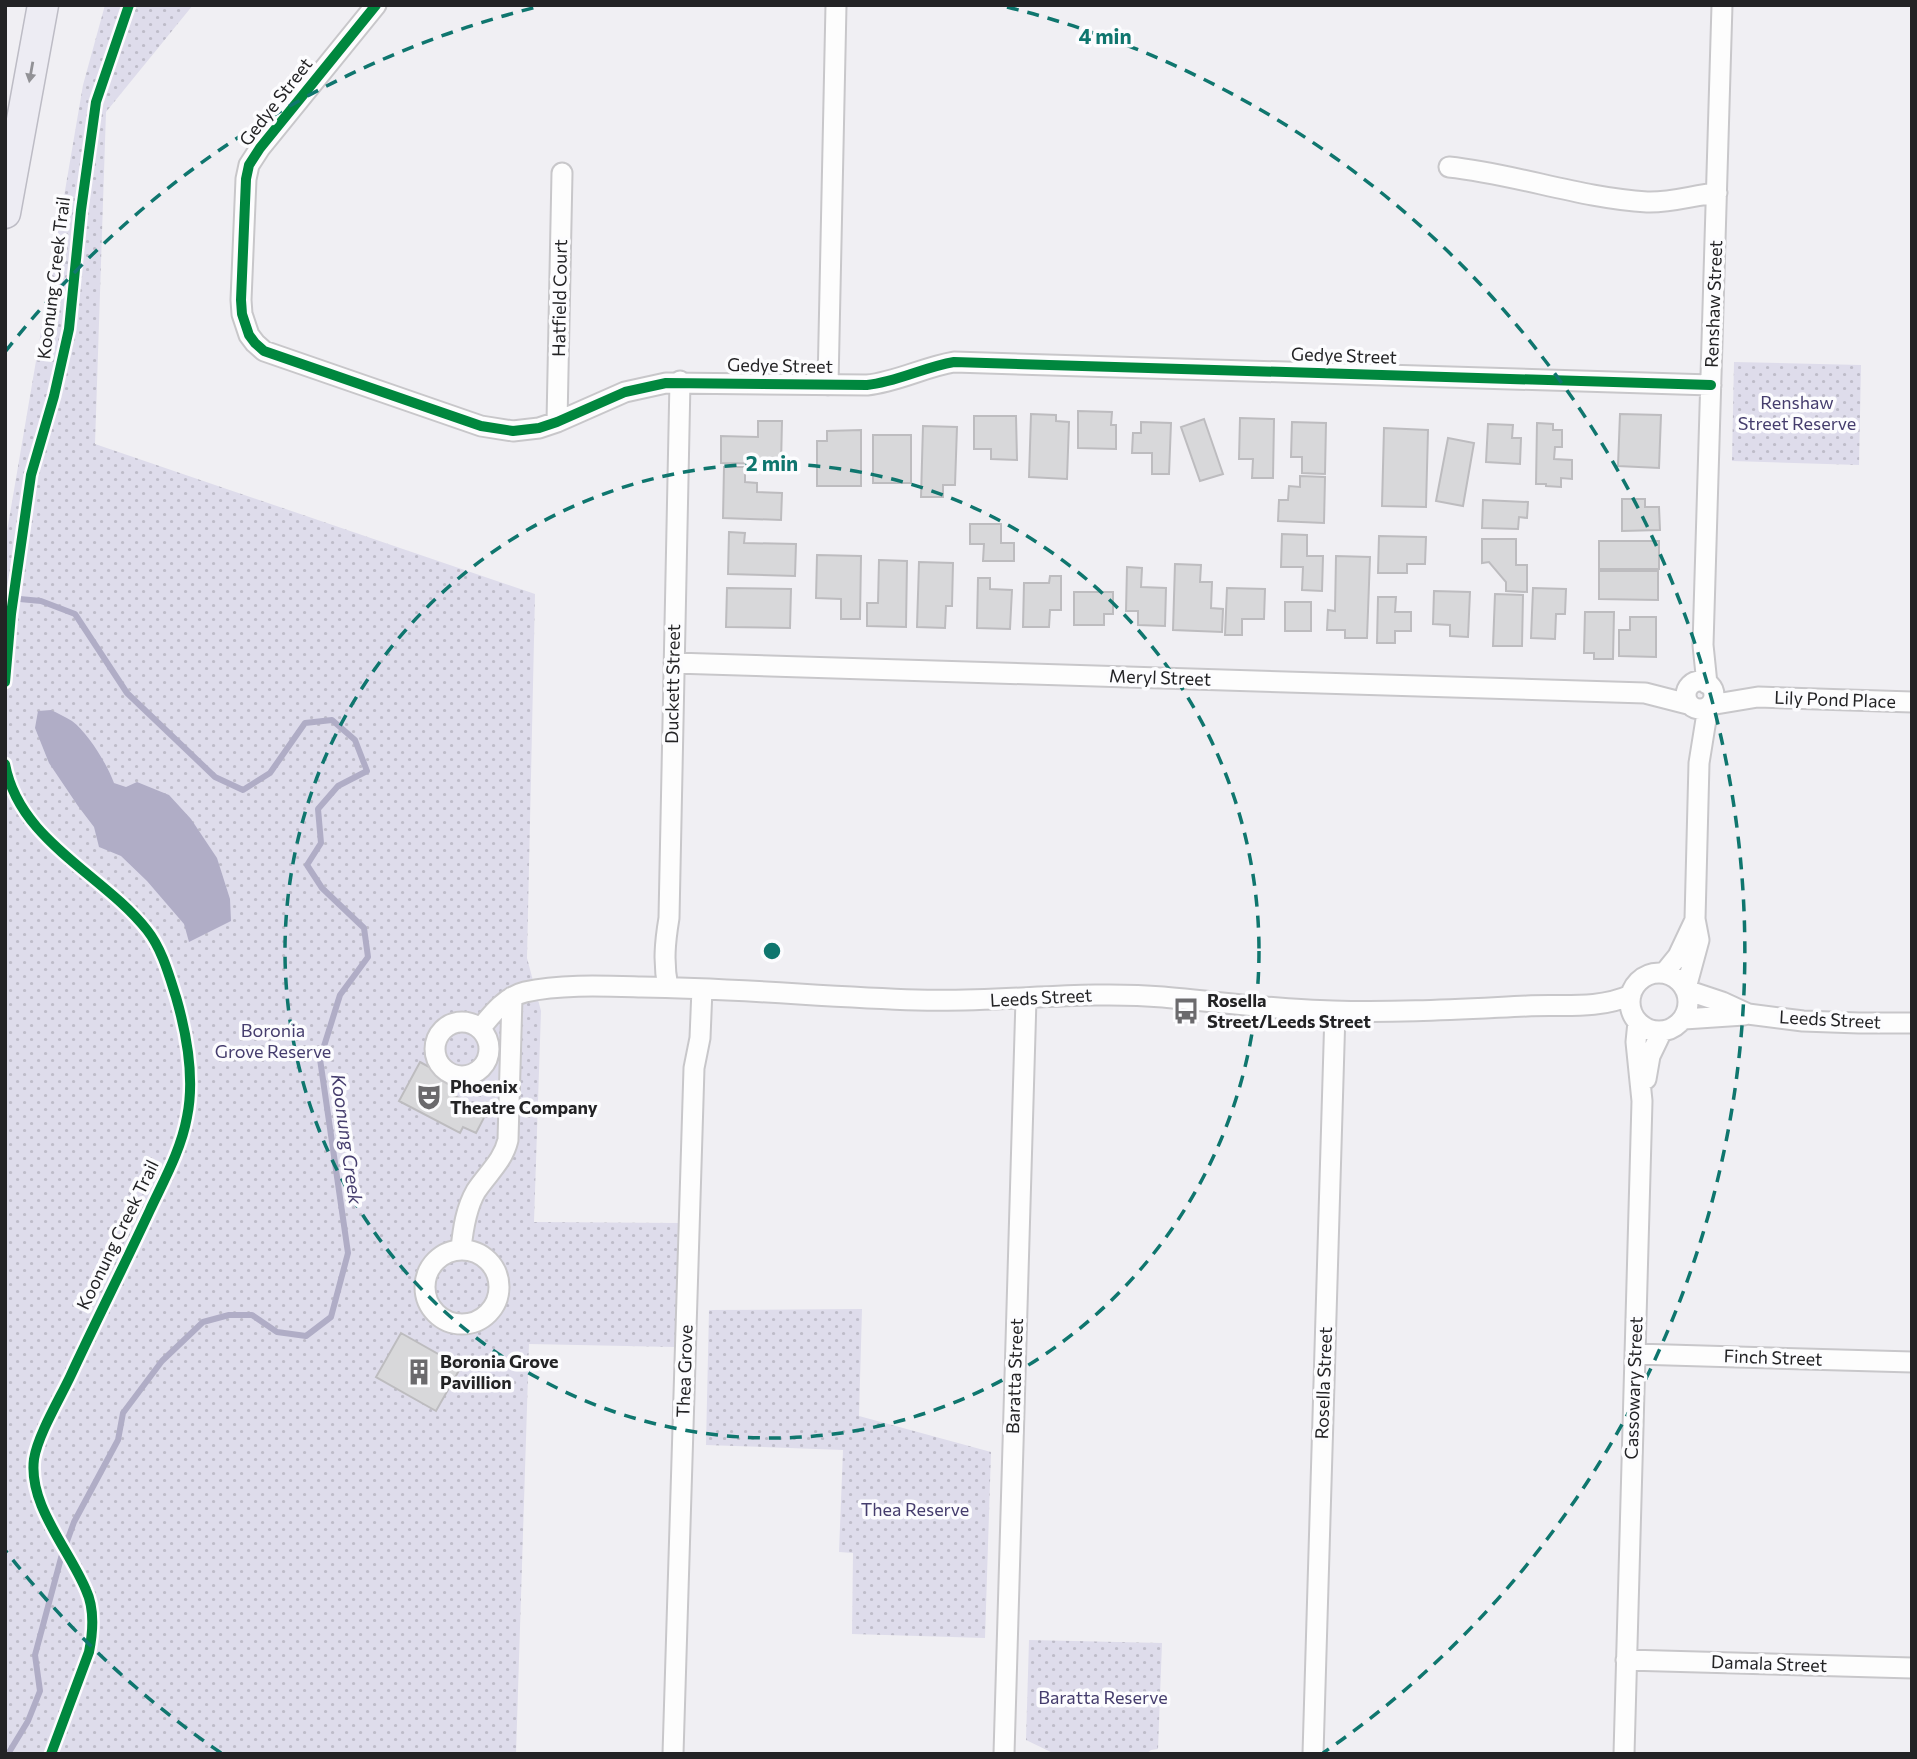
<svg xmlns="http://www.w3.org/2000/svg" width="1917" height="1759" font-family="Commissioner,sans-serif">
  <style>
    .park { fill: url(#park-dots) }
    .water { fill: #b0adc6 }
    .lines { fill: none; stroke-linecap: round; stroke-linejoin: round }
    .stream { stroke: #b0adc6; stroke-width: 6 }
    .building { fill: #d8d8da; stroke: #bdbcbf; stroke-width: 2 }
    .minor-casing { stroke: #c8c7ca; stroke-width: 23 }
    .highway-casing { stroke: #bdbcc5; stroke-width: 33 }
    .minor { stroke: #fdfdfd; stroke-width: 19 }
    .highway { stroke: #edecf3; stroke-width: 30 }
    .cycleway-casing { stroke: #fcfcfe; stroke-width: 15 }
    .cycleway { stroke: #00873e; stroke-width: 10 }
    .oneway { fill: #929296 }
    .ring { fill: none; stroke: #0f766e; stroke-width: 3.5; stroke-dasharray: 12 9 }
    .labels { text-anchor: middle; stroke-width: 7; stroke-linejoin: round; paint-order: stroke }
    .street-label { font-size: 18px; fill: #232325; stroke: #fcfcfe }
    .park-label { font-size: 18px; fill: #453d6d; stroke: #fcfcfe }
    .poi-label { font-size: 18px; font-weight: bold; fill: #232325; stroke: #fcfcfe; text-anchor: start }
    .water-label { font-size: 19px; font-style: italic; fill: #463e6e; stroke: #fcfcfe }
    .centre { fill: #0f766e; stroke: #fcfcfe; stroke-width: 3.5 }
    .ring-label { font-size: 21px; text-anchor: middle; font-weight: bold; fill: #0f766e; stroke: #fcfcfe; stroke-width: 7; stroke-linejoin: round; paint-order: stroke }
  </style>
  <defs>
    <pattern id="park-dots" width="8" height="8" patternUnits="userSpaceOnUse" patternTransform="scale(1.75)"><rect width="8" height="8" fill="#dedceb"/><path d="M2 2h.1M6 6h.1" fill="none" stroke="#bebcc9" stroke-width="1.8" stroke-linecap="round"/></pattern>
  </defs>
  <rect width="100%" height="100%" fill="#f0eff3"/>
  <path class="park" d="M105,5h88l-87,107 -11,332 440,150 -8,364 14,53 -7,211 144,1 -3,124 -146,-3 -13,410h-511v-1211l78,-458z
    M1734,362l127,3 -2,100 -127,-4z
    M862,1309l-3,107 132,36 -6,186 -133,-4 1,-81 -14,-1 4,-102 -137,-5 3,-135z
    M1029,1640l133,3 -4,106 -7,1 -5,4h-91l-29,-14z"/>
  <path class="water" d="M51,710c7,3 14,7 21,11 16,12 35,43 42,62l12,4 11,-5 32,13 22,24 26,39 13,41 1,22 -42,21 -5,-18 -37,-43 -26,-25 -22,-9 -5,-20 -16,-21 -29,-43 -14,-35 3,-17z"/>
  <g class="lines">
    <path class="stream" d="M8,1754l20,-33 12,-30 -5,-36 26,-97 13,-36 44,-82 5,-27 39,-52 41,-39 26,-7h23l25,17 29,4 25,-19 17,-64 -28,-194 20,-64 28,-38 -4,-29 -42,-40 -15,-23 14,-22 -3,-34 20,-23 29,-15 -12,-31 -23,-20 -27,3 -35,50 -27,17 -28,-13 -88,-84 -52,-79 -34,-13 -32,-3"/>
  </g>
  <path class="building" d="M1078,411l34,1 -1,13h5v24l-38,-1z
    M1031,414l25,1v6l13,1 -2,57 -38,-2z
    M1620,414l41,1 -2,53 -41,-2z
    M974,416h42l1,44 -26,-1v-10h-17z
    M1240,418l34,1 -1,59h-21l1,-19h-14z
    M1204,419l19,55 -23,7 -19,-54z
    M758,421h24l-1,43 -60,-1v-27l37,1z
    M1141,422l30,1 -2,51h-17v-21h-20l1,-20h8z
    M1292,422l34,1 -1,51 -23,-1v-16h-11z
    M1537,423l16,1v6h9v17h-7l-1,12 18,1v19l-11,-1v9l-15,-1v-2h-10z
    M1488,424l25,1 -1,13h9l-1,26 -34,-2z
    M923,426l34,1 -2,58h-12v12h-22z
    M1384,428l44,2 -2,77 -44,-1z
    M861,430v56h-44v-45h10v-10z
    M873,435h38v48h-38z
    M1448,438l26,5 -11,63 -27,-5z
    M724,467h21v15l12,1v9l25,1 -1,27 -58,-2z
    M1300,476l25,1 -1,46 -46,-2 1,-21h9l1,-14 11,1z
    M1622,499h23v8h14l1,23 -38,1z
    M1483,500l45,2 -1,16 -8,-1 -1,12 -36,-1z
    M970,524h31v19h13v18h-31l1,-17h-14z
    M729,532l16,1 -1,10 52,1 -1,32 -67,-2z
    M1282,534l25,1v21h16l-1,35 -20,-1 1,-23h-22z
    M1379,536l47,1 -1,27h-18v9h-29z
    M1482,539h34v26h11v27l-21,-1v-9l-17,-20 -7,1z
    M1599,541h60v28h-60z
    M817,555l44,1 -1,63h-19v-20l-25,-1z
    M1336,556l34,1 -3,81h-22v-8h-18l1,-20 7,1z
    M879,560l28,1 -1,66 -39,-1v-23h11z
    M919,562l34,1 -1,43h-6l-1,22 -28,-1z
    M1175,564l26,1 -1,17h12l-1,26 12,1 -1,23 -49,-2z
    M1127,567l15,1 -1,19 25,1 -1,38 -27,-1v-14h-12z
    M1599,571h59v29l-59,-1z
    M1050,576h11v34h-11l-1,17h-26l1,-44h25z
    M978,578h12v11l22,1 -2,39 -33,-1z
    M727,588l64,1 -1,39 -64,-1z
    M1227,588l38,1 -1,30h-22v16h-17z
    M1533,588l33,1 -1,25h-9l-1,25 -24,-1z
    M1434,591l36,1 -2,45 -18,-1v-11l-17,-1z
    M1074,592h39v22h-9v11h-30z
    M1495,594l28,1 -1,51h-29z
    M1378,597h18l-1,15h16v19h-16v12h-18z
    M1285,602h26v29h-26z
    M1585,612h29l-1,47h-19v-6h-10z
    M1630,617h26v40l-37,-1v-26h11z
    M420,1062l35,19 -6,12 24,12 2,-2 13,7 -12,23 -13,-6 -3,6 -61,-32z
    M401,1333l60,34 -25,44 -60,-34z"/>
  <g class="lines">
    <g class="minor-casing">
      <path id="minor" d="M376,5l-116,143 -11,17 -3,14 -5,121 1,14 7,21 6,8 9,8 217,75 32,5 26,-3 18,-6 68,-30 41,-9 201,2c30,-3 57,-18 87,-23l757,23
        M1449,167c67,7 131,31 198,35 24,1 47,-7 70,-9
        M828,385l8,-380
        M557,422l5,-249
        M674,663l971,30 43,11
        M1686 695a14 14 0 1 1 28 0a14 14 0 1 1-28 0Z
        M1707,684l-4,-39 19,-640
        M1710,705l48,-8 154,5
        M1665,972l13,-16 17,-36
        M1630 1002a29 29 0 1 1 58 0a29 29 0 1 1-58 0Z
        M668,987c-5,-24 -3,-45 1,-69l11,-537
        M1686,988l13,-48 -4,-21 4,-156 9,-56
        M1686,990l36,12 26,12 55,7 56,2h53
        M1684,1019l60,-4
        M435 1049a27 27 0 1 1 54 0a27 27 0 1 1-54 0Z
        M480,1029c12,-15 25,-32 45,-37 35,-8 80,-6 117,-5 92,1 183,10 275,13 82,3 165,-10 246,-3 57,5 113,13 170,14 65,2 129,-2 194,-5 35,-2 70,4 104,-11
        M1646,1079l4,-23 12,-25
        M461,1249c2,-20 5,-41 15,-58 12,-18 27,-30 32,-51l4,-143
        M425 1287a37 37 0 1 1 74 0a37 37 0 1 1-74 0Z
        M1635,1354l277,8
        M1626,1660l286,8
        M673,1754l21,-686 6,-30 2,-49
        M1004,1754l22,-755
        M1313,1754l22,-742
        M1624,1754l18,-653 -6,-59 2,-20"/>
    </g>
    <g class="highway-casing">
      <path id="highway" d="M5,213l38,-208"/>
    </g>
    <use href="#minor" class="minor"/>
    <use href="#highway" class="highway"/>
    <g class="cycleway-casing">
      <path id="cycleway" d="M376,5l-116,143 -11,17 -3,14 -5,121 1,14 7,21 6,8 9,8 217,75 32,5 26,-3 18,-6 68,-30 41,-9 201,2c30,-3 57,-18 87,-23l757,23
        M5,682l6,-68 20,-139 23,-79 15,-67 12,-119 15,-108 33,-97
        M5,764c14,77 98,110 142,166 15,19 22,45 29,67 11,38 19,81 11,120 -6,33 -23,63 -37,93 -26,56 -54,111 -80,167 -11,23 -32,58 -36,82 -6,46 35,90 52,131 9,19 7,42 3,62l-38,102"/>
    </g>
    <use href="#cycleway" class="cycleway"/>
  </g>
  <defs><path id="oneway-solid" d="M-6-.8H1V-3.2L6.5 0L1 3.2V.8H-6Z" transform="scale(1.75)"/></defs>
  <use class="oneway" href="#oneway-solid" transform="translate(31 72) rotate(100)"/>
  <g class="ring">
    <circle cx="772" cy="951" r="487"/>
    <path d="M221 1753A973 973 0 0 1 5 1550M5 352A973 973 0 0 1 537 7M1007 7A973 973 0 0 1 1323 1753"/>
  </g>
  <defs>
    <g id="bus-bare" transform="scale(2.1)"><path d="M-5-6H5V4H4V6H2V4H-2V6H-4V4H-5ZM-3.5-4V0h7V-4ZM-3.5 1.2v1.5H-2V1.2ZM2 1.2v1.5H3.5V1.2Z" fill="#6b6a6d" stroke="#fcfcfe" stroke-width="2.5" paint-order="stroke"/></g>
    <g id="theatre-bare" transform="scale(2.1)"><path d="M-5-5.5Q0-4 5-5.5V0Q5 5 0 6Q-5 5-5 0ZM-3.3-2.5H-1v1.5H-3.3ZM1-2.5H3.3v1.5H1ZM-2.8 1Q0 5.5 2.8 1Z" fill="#6b6a6d" stroke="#fcfcfe" stroke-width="2.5" paint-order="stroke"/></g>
    <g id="building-bare" transform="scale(2.1)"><path d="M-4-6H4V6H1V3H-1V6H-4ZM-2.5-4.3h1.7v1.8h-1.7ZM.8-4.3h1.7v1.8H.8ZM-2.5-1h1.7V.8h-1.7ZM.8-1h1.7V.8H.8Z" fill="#6b6a6d" stroke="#fcfcfe" stroke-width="2.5" paint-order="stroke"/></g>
  </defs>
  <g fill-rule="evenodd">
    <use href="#bus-bare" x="1186" y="1011"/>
    <use href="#theatre-bare" x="429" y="1097"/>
    <use href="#building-bare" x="419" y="1372"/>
  </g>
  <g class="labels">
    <g class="street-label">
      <text transform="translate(276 102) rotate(-52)" y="6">Gedye Street</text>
      <text transform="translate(54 278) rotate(-83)" y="6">Koonung Creek Trail</text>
      <text transform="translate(560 298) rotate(-89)" y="6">Hatfield Court</text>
      <text transform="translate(1714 304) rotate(-88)" y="6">Renshaw Street</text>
      <text transform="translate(1344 356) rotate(2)" y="6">Gedye Street</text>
      <text transform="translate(780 366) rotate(1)" y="6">Gedye Street</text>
      <text transform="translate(1160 678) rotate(2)" y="6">Meryl Street</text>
      <text transform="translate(673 684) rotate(-89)" y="6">Duckett Street</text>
      <text transform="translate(1835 700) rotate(2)" y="6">Lily Pond Place</text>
      <text transform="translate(1041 998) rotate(-3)" y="6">Leeds Street</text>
      <text transform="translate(1830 1020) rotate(3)" y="6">Leeds Street</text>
      <text transform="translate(118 1235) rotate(-64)" y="6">Koonung Creek Trail</text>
      <text transform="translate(1773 1358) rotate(2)" y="6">Finch Street</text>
      <text transform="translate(685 1371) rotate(-88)" y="6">Thea Grove</text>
      <text transform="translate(1015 1376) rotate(-88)" y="6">Baratta Street</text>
      <text transform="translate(1324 1383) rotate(-88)" y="6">Rosella Street</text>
      <text transform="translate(1634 1388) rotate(-88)" y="6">Cassowary Street</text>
      <text transform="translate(1769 1664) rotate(2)" y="6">Damala Street</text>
    </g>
    <g class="park-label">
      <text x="1797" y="409">Renshaw<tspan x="1797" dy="21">Street Reserve</tspan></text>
      <text x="273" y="1037">Boronia<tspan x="273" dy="21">Grove Reserve</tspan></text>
      <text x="915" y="1516">Thea Reserve</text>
      <text x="1103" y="1704">Baratta Reserve</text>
    </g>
    <g class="poi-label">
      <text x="1207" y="1007">Rosella<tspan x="1207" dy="21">Street/Leeds Street</tspan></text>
      <text x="450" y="1093">Phoenix<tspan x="450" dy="21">Theatre Company</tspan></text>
      <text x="440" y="1368">Boronia Grove<tspan x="440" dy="21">Pavillion</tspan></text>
    </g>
    <g class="water-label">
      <text transform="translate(347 1139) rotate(82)" y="7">Koonung Creek</text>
    </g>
  </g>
  <circle cx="772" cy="951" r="10" class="centre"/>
  <g class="ring-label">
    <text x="1105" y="44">4 min</text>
    <text x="772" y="471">2 min</text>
  </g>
  <rect width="1917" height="1759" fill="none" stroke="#232325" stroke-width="14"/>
</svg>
